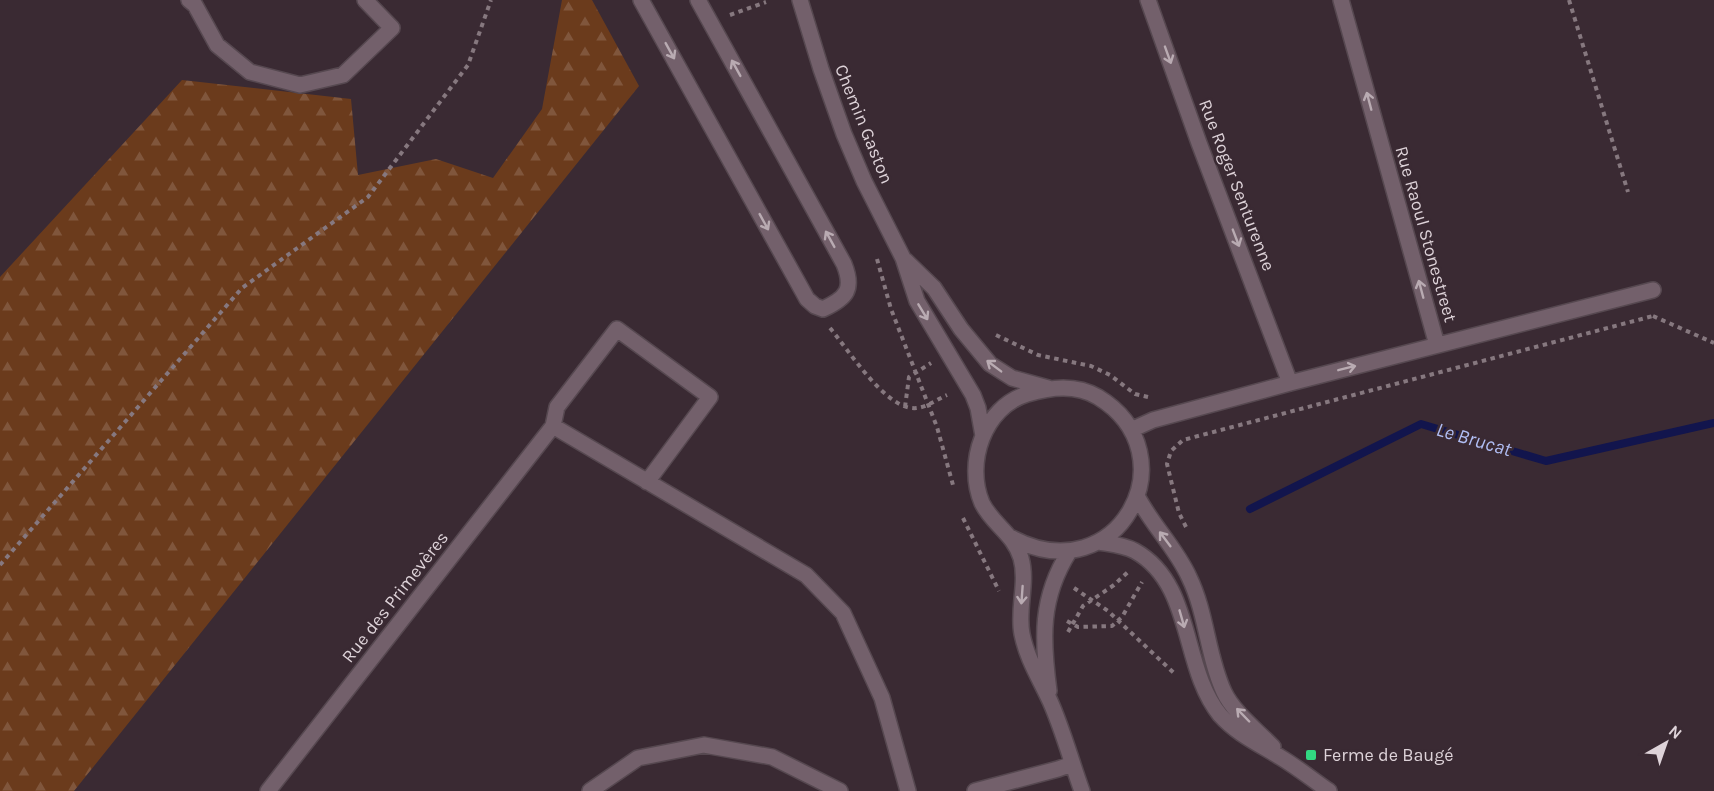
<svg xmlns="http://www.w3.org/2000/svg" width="1714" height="791" font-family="Karla,sans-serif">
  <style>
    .forest { fill: url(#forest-firs) }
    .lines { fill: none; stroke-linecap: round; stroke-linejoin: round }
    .stream { stroke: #12154d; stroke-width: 8 }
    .minor-casing { stroke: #564850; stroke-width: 18 }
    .path { stroke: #86787f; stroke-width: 4; stroke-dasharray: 4.5 4.5; stroke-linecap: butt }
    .minor { stroke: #73606b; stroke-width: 15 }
    .oneway { stroke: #b9abb2 }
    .poi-dot { fill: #32d882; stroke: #3a2a33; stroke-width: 2 }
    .labels { text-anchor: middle; stroke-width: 5; stroke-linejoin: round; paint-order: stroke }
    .street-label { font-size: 18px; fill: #ded3d9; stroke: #3a2a33 }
    .poi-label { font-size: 18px; fill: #ded3d9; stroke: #3a2a33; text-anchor: start }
    .water-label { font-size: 20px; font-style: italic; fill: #b0bdf3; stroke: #3a2a33 }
  </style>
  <defs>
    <pattern id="forest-firs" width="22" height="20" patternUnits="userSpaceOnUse" patternTransform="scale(1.5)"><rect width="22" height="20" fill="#6b3b1c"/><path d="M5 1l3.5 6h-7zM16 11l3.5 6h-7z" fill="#80563c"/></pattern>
  </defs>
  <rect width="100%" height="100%" fill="#3a2a33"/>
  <path class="forest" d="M562,0h30l47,86 -565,705h-74v-514l182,-197 169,19 7,76 78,-16 57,19 49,-69z"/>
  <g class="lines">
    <path class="stream" d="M1250,509l171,-85 125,37 168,-38"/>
    <g class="minor-casing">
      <path id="minor" d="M189,0l6,5 22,40 33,27 50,13 43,-10 49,-47 -27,-28
        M641,0l166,299 8,7 8,3c24,-11 31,-20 21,-45l-146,-264
        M800,0l21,69 23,65 20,47 39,77 14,43 56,94 5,13 5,28
        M1148,0l51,143 91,240
        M1341,0l96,345
        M905,260l29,28 27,41 29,35 22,14 36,10
        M553,426l4,-19 60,-78 93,68 -63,85
        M1131,430l22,-10 137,-37 363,-93
        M1137,496c15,29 39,52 52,81 18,37 18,78 35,115 10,21 33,38 49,55
        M1012,538c107,56 180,-84 86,-141 -22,-13 -47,-10 -71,-3 -43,13 -62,69 -45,109 10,21 32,31 39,55 7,25 -4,51 1,76 5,25 18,45 28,67 13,29 21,60 32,90
        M1099,542c12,2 25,3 36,9 59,33 46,116 85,164 17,19 39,29 60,42 17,10 33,23 49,34
        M1049,691c-7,-52 -9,-93 20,-139
        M268,791l285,-365 253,149 37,38 39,85 26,93
        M590,791l48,-33 66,-13 68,12 68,34
        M975,791l83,-22 14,-5"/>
    </g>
    <path class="path" d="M1569,0l59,192
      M730,15l36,-13
      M877,259l14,50 46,118 16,58
      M1653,316l61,27
      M830,328c18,21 57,84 87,80 10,-1 21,-9 30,-13
      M996,335l42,20 53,11 19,9 25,19 13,3
      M905,407l4,-30 22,-14
      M963,518l36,73
      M1186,527l-7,-14 -12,-49 4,-13 12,-11 470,-124v-3
      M0,565l242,-277 126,-91 100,-132 23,-65
      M1074,588l34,23 67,63
      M1067,621l11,6 34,-1 10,-9 20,-35
      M1068,632l15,-26 31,-21 15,-14"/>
    <use href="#minor" class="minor"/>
  </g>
  <defs><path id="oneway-shaft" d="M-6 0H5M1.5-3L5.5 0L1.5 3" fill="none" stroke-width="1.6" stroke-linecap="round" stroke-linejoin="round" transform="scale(1.5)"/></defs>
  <g class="oneway">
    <use href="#oneway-shaft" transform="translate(670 51) rotate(61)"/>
    <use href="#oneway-shaft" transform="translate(1168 55) rotate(70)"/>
    <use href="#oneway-shaft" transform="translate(736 68) rotate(-119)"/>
    <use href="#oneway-shaft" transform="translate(1369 101) rotate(-105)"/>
    <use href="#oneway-shaft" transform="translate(764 222) rotate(61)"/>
    <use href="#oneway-shaft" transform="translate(1236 238) rotate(69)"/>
    <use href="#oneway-shaft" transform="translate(830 239) rotate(-119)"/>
    <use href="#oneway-shaft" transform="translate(1421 289) rotate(-105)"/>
    <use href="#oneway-shaft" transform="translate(923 312) rotate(59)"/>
    <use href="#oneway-shaft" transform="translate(994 366) rotate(-143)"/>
    <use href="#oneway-shaft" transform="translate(1347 368) rotate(-14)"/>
    <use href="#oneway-shaft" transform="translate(1165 539) rotate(-127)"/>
    <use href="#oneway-shaft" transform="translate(1022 595) rotate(94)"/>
    <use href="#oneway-shaft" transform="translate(1182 619) rotate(74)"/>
    <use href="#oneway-shaft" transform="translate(1243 715) rotate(-134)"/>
  </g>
  <rect class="poi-dot" x="1305" y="749" width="12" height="12" rx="3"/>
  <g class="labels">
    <g class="street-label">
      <text transform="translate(864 124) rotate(68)" y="6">Chemin Gaston</text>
      <text transform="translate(1237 185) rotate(69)" y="6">Rue Roger Senturenne</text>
      <text transform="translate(1426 234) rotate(74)" y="6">Rue Raoul Stonestreet</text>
      <text transform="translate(395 597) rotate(-52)" y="6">Rue des Primevères</text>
    </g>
    <g class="poi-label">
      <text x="1323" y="761">Ferme de Baugé</text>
    </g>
    <g class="water-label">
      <text transform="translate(1474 439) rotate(16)" y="7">Le Brucat</text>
    </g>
  </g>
  <g transform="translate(1666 743) rotate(40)" stroke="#3a2a33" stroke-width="4.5" paint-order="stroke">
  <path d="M0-4.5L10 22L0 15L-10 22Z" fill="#ded3d9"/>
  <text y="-9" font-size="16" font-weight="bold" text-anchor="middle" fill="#ded3d9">N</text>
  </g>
</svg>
